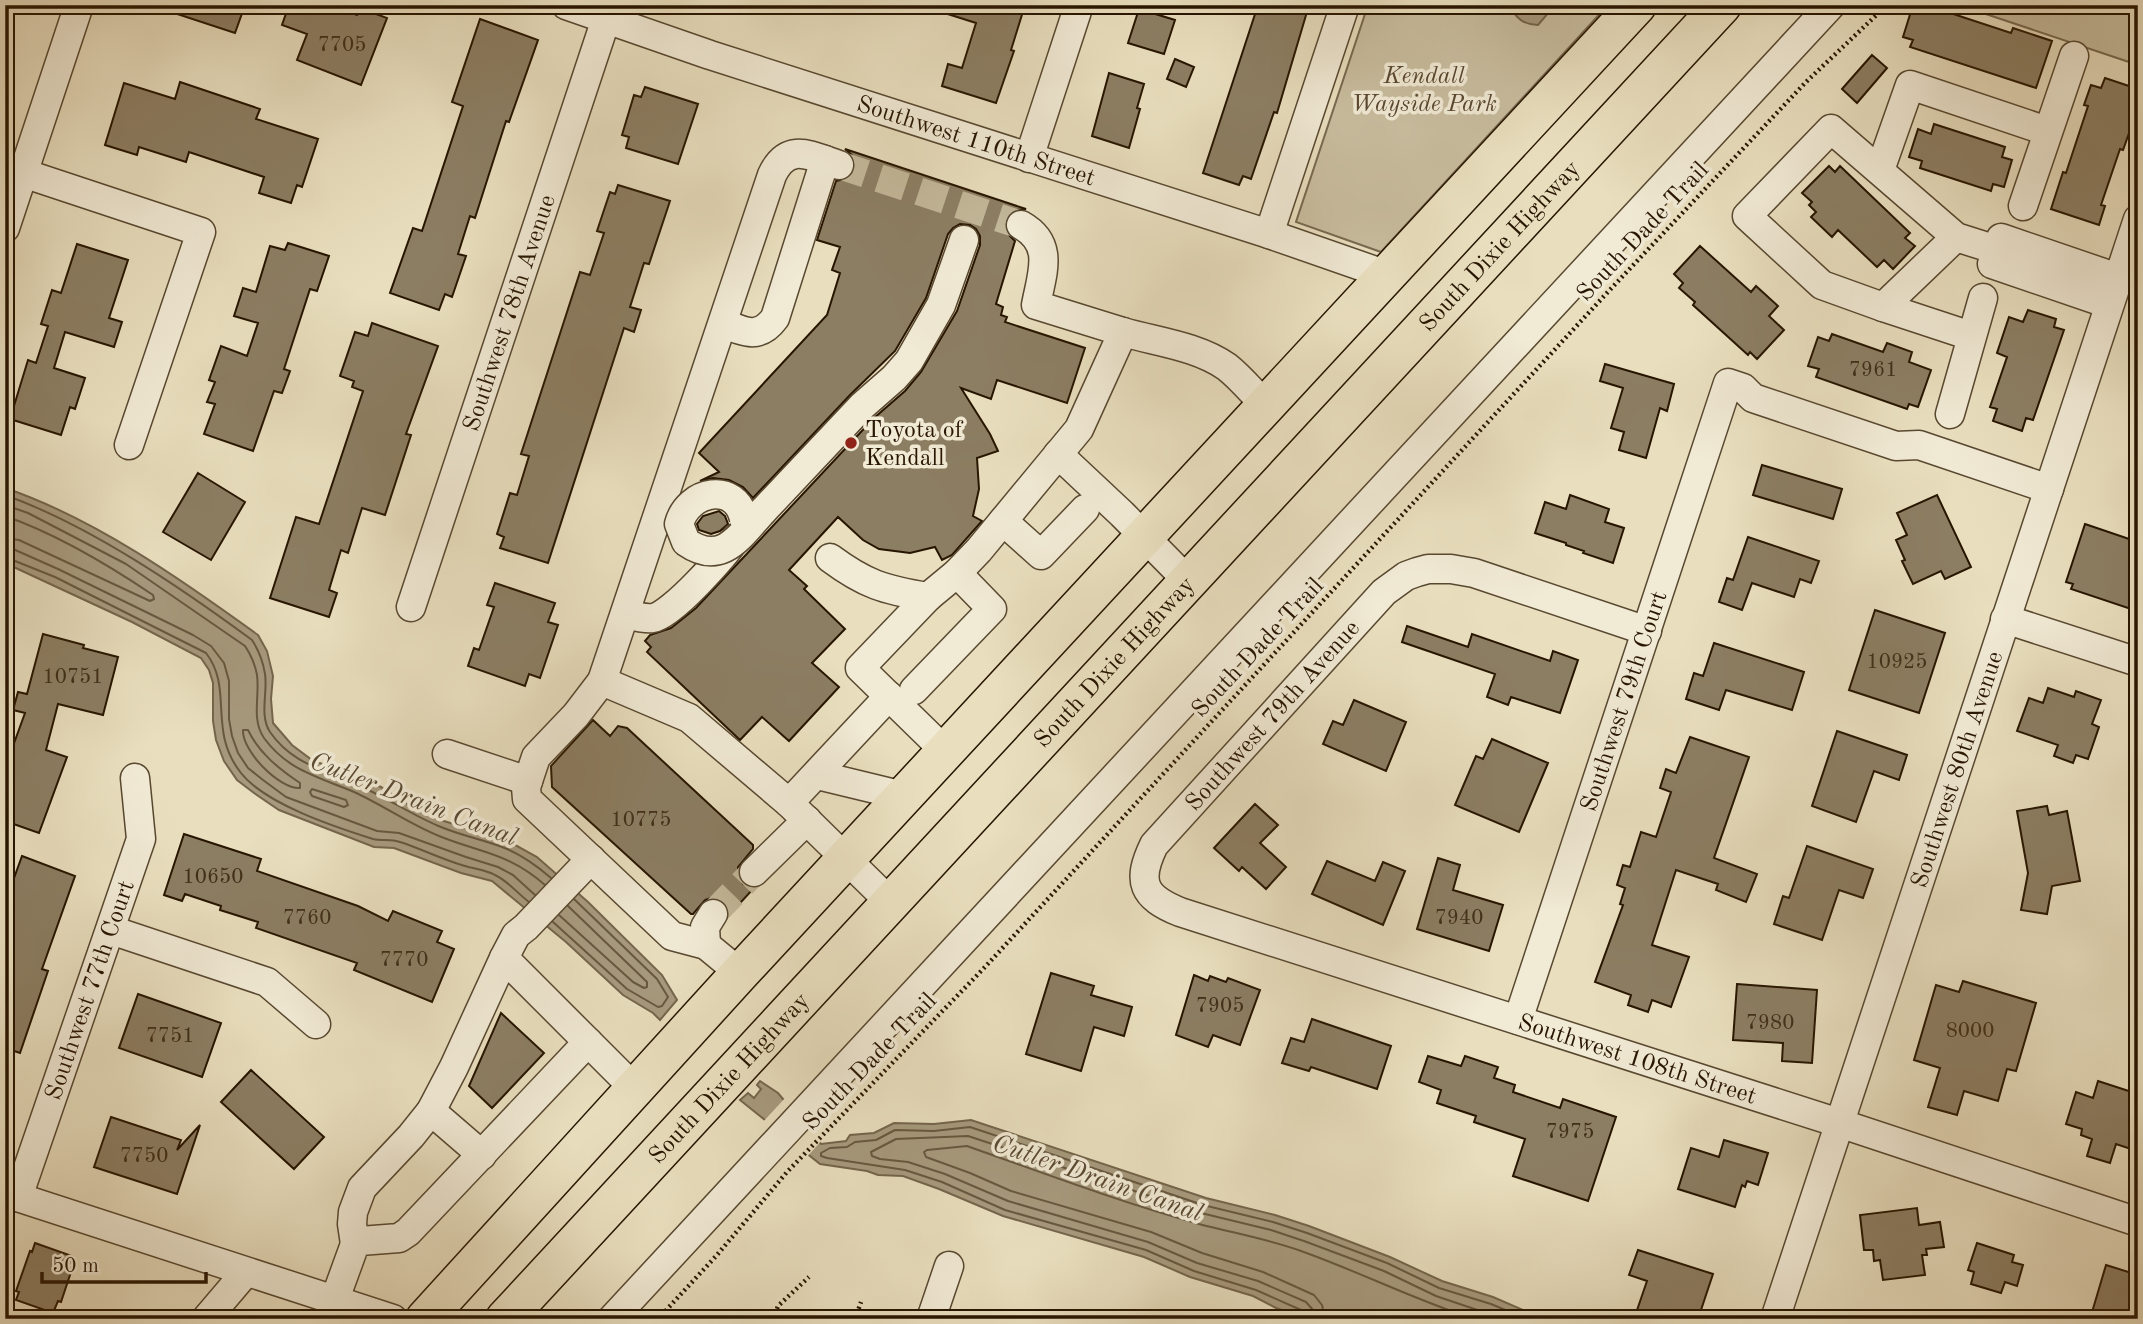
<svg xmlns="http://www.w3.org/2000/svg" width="2143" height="1324" font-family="'Old Standard TT',serif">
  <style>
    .green { fill: #c8bd9f; stroke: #786950; stroke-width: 2 }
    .water { fill: #a79a7e; stroke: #74654c; stroke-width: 2 }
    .pier { fill: #e9dfbf }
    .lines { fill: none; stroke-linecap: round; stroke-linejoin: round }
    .shore { stroke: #67583f; stroke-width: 2 }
    .building { fill: #8c7e63; stroke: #271500; stroke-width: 2 }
    .minor-tunnel { stroke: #c2b799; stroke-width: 28; stroke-dasharray: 28 14; stroke-linecap: butt }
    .minor-casing { stroke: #584830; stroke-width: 31 }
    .highway-casing { stroke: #271500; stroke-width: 41 }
    .path { stroke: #271500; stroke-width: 4.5; stroke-dasharray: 2 3.5; stroke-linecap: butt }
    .minor { stroke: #f1ead5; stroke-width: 28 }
    .highway { stroke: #e9dfbf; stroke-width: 38 }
    .minor-bridge-casing { stroke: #584830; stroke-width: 31; stroke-linecap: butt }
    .minor-bridge { stroke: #f1ead5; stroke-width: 28 }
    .poi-dot { fill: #8f2418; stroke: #f1ead5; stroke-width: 2.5 }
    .labels { text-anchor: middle; stroke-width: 7; stroke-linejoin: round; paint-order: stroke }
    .number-label { font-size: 21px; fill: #402f19 }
    .park-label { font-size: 24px; font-style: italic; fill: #574730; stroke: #f1ead5 }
    .street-label { font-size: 24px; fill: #271500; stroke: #f1ead5 }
    .poi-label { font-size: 24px; fill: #271500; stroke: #f1ead5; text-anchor: start }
    .water-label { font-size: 26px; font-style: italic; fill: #5a4a32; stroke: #f1ead5 }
  </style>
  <rect width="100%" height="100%" fill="#e9dfbf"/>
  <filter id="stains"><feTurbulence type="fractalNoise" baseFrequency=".00286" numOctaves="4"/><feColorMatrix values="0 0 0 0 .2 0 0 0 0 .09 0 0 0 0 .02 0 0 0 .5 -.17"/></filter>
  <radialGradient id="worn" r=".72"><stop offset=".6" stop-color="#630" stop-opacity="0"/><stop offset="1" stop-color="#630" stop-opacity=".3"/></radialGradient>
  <path class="green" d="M1368,5h240l-227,247 -85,-30z
    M1959,5h179v60z"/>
  <path class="water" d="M1510,5h45l-17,20c-15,-1 -22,-6 -28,-20z
    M5,488c89,30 177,92 253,147l9,16 6,25 -2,23 2,24 19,22 20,15 69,27 28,18 35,16 64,20 29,16 51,45 74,73 15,25 -17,20 -7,-7 -30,-18 -57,-53 -74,-61 -31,-8 -67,-25 -20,-1 -95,-37 -25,-17 -17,-13 -13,-19 -8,-21 -3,-19v-38l-4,-13 -8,-12 -69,-36 -127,-59z
    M760,1081l18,12 43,51 25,-3 4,-6 24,-2 20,-10 40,1 37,-4 235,78 69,17 34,11 81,31 52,24 51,16 51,22h-236l-32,-11 -23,-12 -63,-19 -46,-20 -141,-41 -64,-27 -36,-13 -25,-1 -11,-4 -47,-7 -80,-64 8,-7 6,5 7,-9 -4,-4z"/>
  <path class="pier" d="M786,1097l37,42 -17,19 -44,-35z"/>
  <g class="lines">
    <path class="shore" d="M5,495c84,30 175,92 247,145 7,11 11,21 13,34 3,18 -6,41 5,58 22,32 53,37 85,52 30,12 56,31 86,43 21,9 45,13 66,22 16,7 30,17 44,29
      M5,505l23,8 98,51 119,82c6,9 10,18 12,29 3,21 -6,44 7,63 24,33 55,39 90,54 29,13 55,32 85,44 42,17 70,17 106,49
      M5,516c49,17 105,50 148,79l1,4 -4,2 -131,-61 -14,-2
      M5,548l8,1 45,20 135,66 18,11 13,17 5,18v38l3,17 6,17 10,15 15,12 23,17 91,34 22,2 67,24 32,10 15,8 22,20
      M5,557l50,20 151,76c28,36 1,77 35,120 24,31 94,54 132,66 9,2 18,0 27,3 22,7 43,18 65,24 10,3 21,4 30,9 13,6 22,18 34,27
      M243,730h5c11,23 31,39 52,53v5c-21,1 -58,-37 -57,-58z
      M312,789l34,11 2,5 -4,2 -32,-11 -2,-4z
      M559,915l74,67 11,6 3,-1v-5l-79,-76
      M553,922l74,67 31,18 4,-1 6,-9 -11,-18 -83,-80
      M1305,1319l-4,-9 -45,-20 -62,-19 -48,-21 -141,-40 -63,-28 -37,-12 -78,-12 -6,-2v-3l9,-5 17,-1 8,-5 21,-2 19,-10 39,1 36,-4 233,78 70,17 34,11 80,30 52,25 52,16 36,15
      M1314,1319l-1,-9 -7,-8 -48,-21 -61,-18 -49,-21 -140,-41 -63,-27 -37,-12 -28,-3 -8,-3 -1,-4 25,-13 72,-3 233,77 70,17 33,11 80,30 52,25 68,23
      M1325,1319l-3,-14 -8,-10 -51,-23 -61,-19 -51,-21 -140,-41 -41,-18 -44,-16 -2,-5 3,-2 40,-4c76,27 153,56 232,78 34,9 69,15 102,27 59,21 114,49 173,68"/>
  </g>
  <path class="building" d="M162,5h83l-10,28 -73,-24z
    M289,5h42l26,10 3,-7 27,10 -26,67 -64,-25 10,-26 -25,-9z
    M933,5h92l-14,45 3,1 -18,52 -54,-17 6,-22 14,4 14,-45 -44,-14z
    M1258,5h51l-32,108 -3,-1 -23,67 -8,-3 -4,9 -36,-12z
    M1926,5l85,28 2,-5 39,13 -16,47 -126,-41 3,-7 -10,-3 9,-29 12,4z
    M1139,9l36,11 -11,34 -36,-11z
    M480,19l58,21 -29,82 -3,-1 -31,97 -5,-2 -12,38 8,2 -14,41 -7,-3 -6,16 -49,-17 23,-65 9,3 41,-125 -11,-4z
    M1872,55l15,13 -30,35 -15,-14z
    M1175,59l19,8 -8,20 -19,-8z
    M1109,73l35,11 -7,24 3,1 -11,39 -37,-12z
    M2105,78l33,11v5l-9,27 4,1 -10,28 -3,-1 -19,56 4,1 -6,19 -48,-16 12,-37 3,1 22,-67 -4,-1 7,-20 10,3z
    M180,82l80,27 -4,10 62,20 -16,48 -5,-2 -6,18 -32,-10 5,-16 -75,-25 -3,10 -47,-15 -2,8 -32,-10 19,-62 51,16z
    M645,87l53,17 -20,60 -52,-16 3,-11 -7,-2 12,-40 7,2z
    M1934,124l71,23 -3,10 10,3 -8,27 -11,-3 -2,7 -71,-23 2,-7 -13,-4 9,-28 13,5z
    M845,149l181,60 -12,1 -7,6 -2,7 1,9 9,9 -19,63 7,3 -2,8 6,2 -2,5 80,26 -18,55 -70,-23 -6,19 -30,-11 29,46 8,17 -21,7 2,31 -6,27 9,5 -30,34 -10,5 -7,-13 -25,6 -31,-4 -16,-9 -25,-23 -49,53 18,16 -3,3 41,40 -33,34 27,24 -50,54 -27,-24 -22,23 -93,-88 4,-5 -6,-6 5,-6 21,-7 25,-20 178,-190 31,-27 16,-19 36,-61 23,-66v-9l-4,-7 -6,-4 -10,-1 -7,4 -5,6 -22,64 -31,53 -45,44 -97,103 -10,-11 -14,-7 -16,-2 -13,3 19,-9 -20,-19 128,-138 13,-42 -8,-3 8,-23 -23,-7 19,-59 13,-3 6,-8v-7l-3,-8z
    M1829,166l6,6 5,-6 70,67 -5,5 10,8 -22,23 -9,-9 -7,7 -39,-37 -6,7 -21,-20 5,-5 -7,-7 3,-3 -10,-9z
    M618,185l52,16 -21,63 -5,-1 -14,44 11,3 -7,22 -10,-4 -76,235 -48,-15 4,-11 -7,-3 13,-41 7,2 12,-39 -8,-2 59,-182 10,3 14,-42 -7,-2 13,-39 5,2z
    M288,243l41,13 -12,35 -7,-2 -26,80 6,2 -8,22 -8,-2 -21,60 -49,-17 11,-30 -8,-2 8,-20 -6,-2 12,-34 26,10 11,-33 -24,-7 9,-28 13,4 14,-46 15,4z
    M77,244l51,16 -19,58 13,4 -8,25 -49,-15 -11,36 31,10 -10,31 -5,-2 -9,28 -51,-16 18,-59 8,3 12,-37 -7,-2 11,-34 9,3z
    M1700,246l51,46 5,-6 22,20 -9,10 15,14 -27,29 -7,-7 -2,3 -55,-50 2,-3 -16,-14 4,-5 -9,-9z
    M2028,310l28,9 -2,8 10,3 -31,90 -7,-2 -4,13 -29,-10 4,-12 -7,-2 17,-50 -10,-4 12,-36 14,5z
    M372,323l66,23 -32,88 5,1 -26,80 -23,-7 -14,45 -7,-3 -12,40 8,3 -8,24 -59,-19 26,-81 23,7 44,-133 -11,-4 2,-6 -14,-5 15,-44 13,4z
    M1832,334l51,18 4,-9 25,9 -3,10 22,8 -13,37 -9,-3 -2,5 -91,-32 3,-8 -11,-3 10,-29 11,4z
    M1605,364l69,20 -7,27 -7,-3 -14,50 -27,-8 5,-18 -13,-4 12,-40 -23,-7z
    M1762,465l80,24 -9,30 -80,-24z
    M198,473l47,29 -34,58 -48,-28z
    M1570,495l39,14 -4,13 19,6 -11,35 -30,-10 1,-2 -18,-6v-2l-31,-10 10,-31 21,7z
    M1937,495l34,72 -26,12 -4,-8 -28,13 -11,-23 3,-1 -9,-20 11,-5 -10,-22z
    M719,511l6,5 3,8 -8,7 -9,3 -12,-4 -2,-6 6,-8z
    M2085,524l53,18v45l-7,22 -60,-20 2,-5 -7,-2z
    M1748,537l71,24 -8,22 -11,-4 -6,18 -42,-14 -10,27 -23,-8 8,-24 6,2z
    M495,583l60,20 -7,19 10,3 -18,53 -11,-4 -4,12 -57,-20 6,-18 5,2 15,-43 -7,-2z
    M1875,610l70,23 -26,80 -70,-23z
    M1407,626l61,21 4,-13 78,27 3,-10 25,9 -18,53 -49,-16 -3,8 -21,-8 8,-23 -93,-32z
    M43,634l41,11 -1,3 35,9 -15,58 -45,-11 -12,46 21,7 -28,76 -34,-12v-53l20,-55 -12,-3 5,-18 9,2z
    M1714,643l90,29 -12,38 -66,-20 -7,20 -33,-11 8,-26 9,3z
    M2048,688l26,9 2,-6 25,9 -9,24 7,3 -11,32 -12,-4 -3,8 -19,-7 4,-11 -41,-14 12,-33 14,5z
    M1354,700l52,22 -20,49 -63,-27 10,-23 10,4z
    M593,720l17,16 8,-10 9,2 126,117v4l-15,18v8l5,9 11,4 -24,26 -2,-7 -6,-7 -9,-3 -8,3 -12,14h-2l-139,-127 -1,-21z
    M1837,731l70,24 -8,25 -25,-9 -18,51 -44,-16z
    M1690,737l59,20 -35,101 43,16 -11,28 -30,-12 2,-6 -42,-14 -24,75 37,12 -18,50 -19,-7 -4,12 -20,-7 3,-10 -36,-13 28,-77 -3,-1 5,-16 -8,-3 6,-20 7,2 11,-35 15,5 15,-45 -11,-4 6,-19 10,4z
    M1492,739l56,24 -29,69 -64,-27 21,-49 7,3z
    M1255,804l23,21 -18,18 26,24 -20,22 -24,-22 -3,4 -25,-23z
    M2047,806l2,9 18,-4 13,70 -28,5 -5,28 -26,-4 7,-37 -11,-62z
    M184,834l77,25 -4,12 101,35 30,15 5,-10 49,20 -5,11 17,7 -22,53 -78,-32 3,-7 -101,-35 2,-6 -38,-12 1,-4 -36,-12 -3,7 -18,-6z
    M1807,846l66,23 -10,29 -24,-8 -17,50 -48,-16 9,-28 6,2z
    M22,856l53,20 -33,93 6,2 -28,82 -15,-5v-145z
    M1438,858l22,7 -7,25 50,15 -14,46 -72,-22z
    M1327,861l48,20 8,-19 22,9 -22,54 -71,-31z
    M1051,973l43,13 -3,9 41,12 -8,29 -30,-9 -13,44 -55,-17z
    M1194,975l14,6 2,-5 16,6 2,-4 32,12 -20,55 -27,-10 -5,12 -32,-12z
    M1963,981l73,22 -20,68 -9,-2 -9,32 -34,-10 -7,24 -29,-8 12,-39 -26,-8 22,-75 23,7z
    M1737,984l80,6 -5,73 -30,-2 1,-18 -50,-3z
    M138,994l83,29 -19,54 -83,-29z
    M501,1013l43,40 -52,55 -23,-22z
    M1312,1019l79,27 -14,43 -66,-22 -2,4 -27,-8 9,-25 13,4z
    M1428,1056l33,10 4,-10 33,11 -4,11 21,7 -2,7 47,16 3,-9 53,18 -28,84 -75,-25 12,-37 -51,-17 2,-6 -39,-13 4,-13 -22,-8z
    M251,1070l73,67 -30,32 -73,-67z
    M2098,1081l40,13v44l-4,12 -18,-6 -6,19 -23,-7 5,-17 -11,-4 1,-6 -16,-5 10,-32 17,6z
    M111,1117l70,23 -4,10 23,-25 -23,69 -83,-27z
    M1724,1140l44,13 -10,32 -11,-4 -2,6 -3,-2 -7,22 -57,-18 13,-41 28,9z
    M1917,1208l2,17 21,-3 4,25 -18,2 1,6h-5l3,20 -42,5 -3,-20 -6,1 -1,-11h-9l-4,-35z
    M35,1243l37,13 -4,11 4,2 -11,33 -3,-1 -5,12 -37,-13 3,-8 -3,-1 14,-40 2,1z
    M1977,1243l37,12 -2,7 11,3 -6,21 -12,-4 -4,11 -30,-9 3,-12 -6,-2z
    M1638,1250l75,24 -15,45h-64l13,-38 -18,-6z
    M2106,1265l32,10v44h-48z"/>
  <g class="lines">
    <path class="minor-tunnel" d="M839,165l182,60
      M713,914l41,-42"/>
    <g class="minor-casing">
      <g id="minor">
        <path id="s1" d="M566,5l144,50 559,179 118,41"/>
        <path d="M1029,158l50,-153"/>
        <path d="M839,165c-28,-9 -51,-24 -67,10l-170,506 87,37 100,85 101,99"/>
        <path d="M1880,170l30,-85 137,46"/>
        <path d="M23,173l178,59 -72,213"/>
        <path d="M2023,206l51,-150"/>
        <path d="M5,228l74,-223"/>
        <path d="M1269,234l76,-229"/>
        <path d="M1956,237l-73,70 -61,-22 -75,-69 84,-87 125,108 41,13"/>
        <path d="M2109,304l-117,-40 9,-26 117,40"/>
        <path d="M1883,307l88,29"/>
        <path d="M723,323c21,9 36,17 52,-5l50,-158"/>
        <path d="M1123,332c34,10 74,14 104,35 14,11 26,26 39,39"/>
        <path d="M1950,414l33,-116"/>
        <path d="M1058,454l64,60 65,66"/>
        <path d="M763,511l99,-105 32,-28 15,-17 32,-56 23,-65"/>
        <path d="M1003,521l38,34 44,-46"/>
        <path d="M830,558c35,26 54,32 98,39"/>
        <path id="s2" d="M411,607l195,-588"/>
        <path d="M625,614c8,2 19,5 28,4 19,-3 72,-63 83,-80"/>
        <path d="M2005,619l133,43"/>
        <path id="s3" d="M1647,631l-173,-58 -23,-4h-23l-11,3 -11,4 -22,16 -230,253c-18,37 -11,52 26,67l659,211 299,99"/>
        <path d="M602,681l-26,34 -40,42 -10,30 1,12 145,137 34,9 34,28"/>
        <path d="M914,690l78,-81 -35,-36"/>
        <path d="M945,751l-85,-83 68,-71 29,-24 22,-23 100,-121 44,-97 -87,-27c6,-32 19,-61 -15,-80"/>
        <path d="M447,754l81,27"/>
        <path d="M817,775l87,21"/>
        <path d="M789,803l100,-107"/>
        <path d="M754,872l53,-52"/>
        <path d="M111,930l156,52 49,42"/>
        <path d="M706,945l-1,-18 8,-13"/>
        <path d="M504,958l12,-23 10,-8 65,-68"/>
        <path id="s4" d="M1518,1020l210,-637 15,5 10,10 143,48 23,-1 130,44"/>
        <path d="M588,1042l46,46"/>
        <path d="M5,1193l388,126"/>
        <path id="s5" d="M18,1197l123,-358 -6,-61"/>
        <path d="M355,1244l-3,-20 1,-12 9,-24 49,-52 20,-25 51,44"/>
        <path d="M335,1299l20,-55 5,-3 39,-3 9,-6 180,-190 -84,-84 -50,109 -23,44"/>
        <path d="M206,1319l40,-47"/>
        <path d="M612,1319l1219,-1314"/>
        <path d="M931,1319l18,-53"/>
        <path id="s6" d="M1775,1319l363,-1100"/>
      </g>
    </g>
    <g class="highway-casing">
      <g id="highway">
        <path d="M425,1319l315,-346 897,-968"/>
        <path id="s7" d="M505,1319l1217,-1314"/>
      </g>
    </g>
    <path class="path" d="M756,1315l12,4
      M658,1319l59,-64 70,-83 198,-205 621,-673 200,-212 81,-77
      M773,1319l5,-13 31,-29
      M855,1319l6,-17"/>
    <use href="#minor" class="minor"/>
    <use href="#highway" class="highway"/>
    <g class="minor-bridge-casing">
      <path id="minor-bridge" d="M744,519c-8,-38 -56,-29 -65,5l7,18c36,25 54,-6 77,-31"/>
    </g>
    <use href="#minor-bridge" class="minor-bridge"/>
  </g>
  <circle class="poi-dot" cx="851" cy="443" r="7"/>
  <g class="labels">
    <g class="number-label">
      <text x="342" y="51">7705</text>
      <text x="1873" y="376">7961</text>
      <text x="1897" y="668">10925</text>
      <text x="73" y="683">10751</text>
      <text x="641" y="826">10775</text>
      <text x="213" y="883">10650</text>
      <text x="307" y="924">7760</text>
      <text x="1459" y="924">7940</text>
      <text x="404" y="966">7770</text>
      <text x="1220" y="1012">7905</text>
      <text x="1770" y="1029">7980</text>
      <text x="1970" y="1037">8000</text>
      <text x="170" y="1042">7751</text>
      <text x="1570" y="1138">7975</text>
      <text x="144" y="1162">7750</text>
    </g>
    <g class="park-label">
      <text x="1424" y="83">Kendall<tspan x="1424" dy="28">Wayside Park</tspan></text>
    </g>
    <g class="street-label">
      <text dy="8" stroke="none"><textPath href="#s1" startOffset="432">Southwest 110th Street</textPath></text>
      <text transform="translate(1642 231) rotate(-47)" y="8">South Dade Trail</text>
      <text dy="8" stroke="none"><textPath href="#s7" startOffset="1463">South Dixie Highway</textPath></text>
      <text dy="8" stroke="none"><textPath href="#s2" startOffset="310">Southwest 78th Avenue</textPath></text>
      <text transform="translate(1257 647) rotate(-47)" y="8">South Dade Trail</text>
      <text dy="8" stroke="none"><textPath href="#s7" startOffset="896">South Dixie Highway</textPath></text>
      <text dy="8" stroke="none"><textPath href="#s4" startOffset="336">Southwest 79th Court</textPath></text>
      <text transform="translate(1272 715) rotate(-48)" y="8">Southwest 79th Avenue</text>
      <text dy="8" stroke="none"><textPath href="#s6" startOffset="579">Southwest 80th Avenue</textPath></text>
      <text dy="8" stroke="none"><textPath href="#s5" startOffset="219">Southwest 77th Court</textPath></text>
      <text dy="8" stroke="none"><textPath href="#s3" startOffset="1188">Southwest 108th Street</textPath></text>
      <text transform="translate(869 1061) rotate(-46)" y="8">South Dade Trail</text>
      <text dy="8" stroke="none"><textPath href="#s7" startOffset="329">South Dixie Highway</textPath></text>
    </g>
    <g class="poi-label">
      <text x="865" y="437">Toyota of<tspan x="865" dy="28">Kendall</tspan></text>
    </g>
    <g class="water-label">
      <text transform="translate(414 798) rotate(21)" y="9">Cutler Drain Canal</text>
      <text transform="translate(1098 1177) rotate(19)" y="9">Cutler Drain Canal</text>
    </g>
  </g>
  <rect width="2143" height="1324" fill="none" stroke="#e9dfbf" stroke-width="28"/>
  <rect x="7" y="7" width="2129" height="1310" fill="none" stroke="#271500" stroke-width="3.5"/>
  <rect x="14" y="14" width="2115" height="1296" fill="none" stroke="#271500" stroke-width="2"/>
  <path d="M42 1272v10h164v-10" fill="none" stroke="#271500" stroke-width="3.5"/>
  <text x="52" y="1272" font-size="21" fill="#271500" stroke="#f1ead5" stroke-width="5" paint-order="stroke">50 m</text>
  <rect width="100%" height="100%" filter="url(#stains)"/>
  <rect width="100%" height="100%" fill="url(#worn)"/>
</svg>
